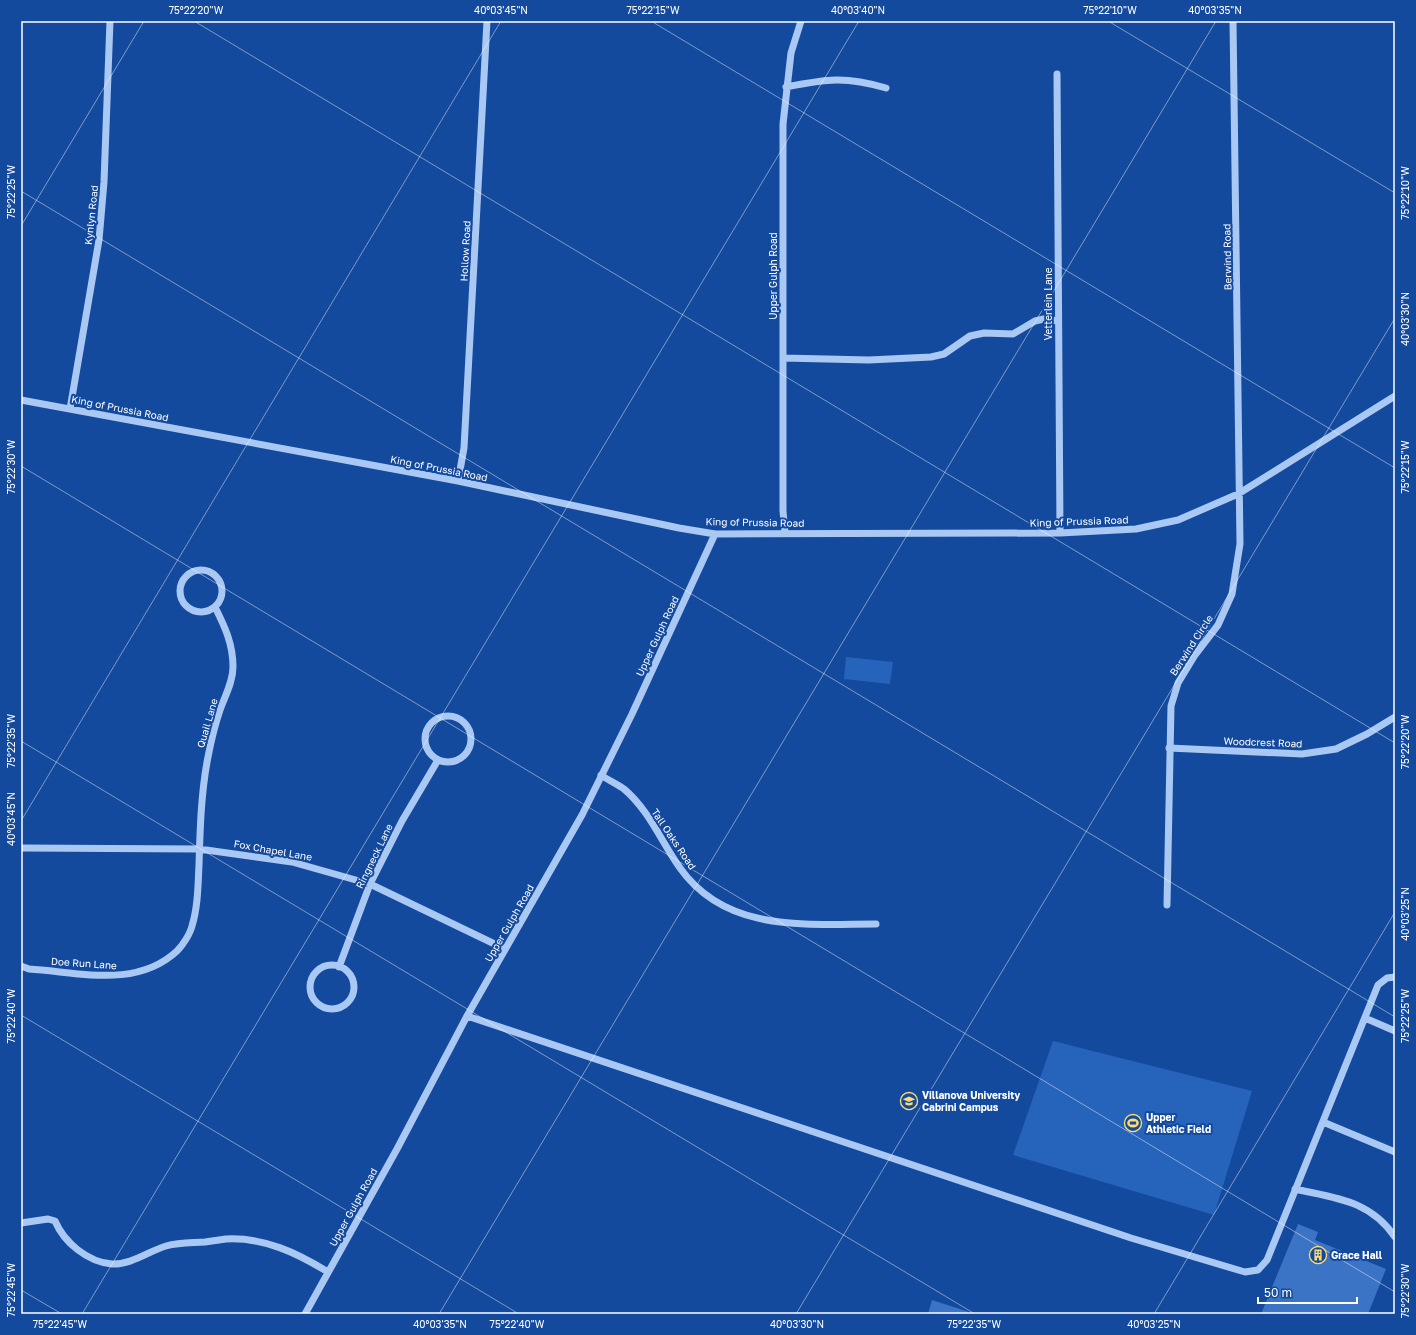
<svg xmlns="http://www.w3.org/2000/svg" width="1416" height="1335" font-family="'Golos Text',sans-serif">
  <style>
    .green { fill: #2664bc }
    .building { fill: #3c74c5 }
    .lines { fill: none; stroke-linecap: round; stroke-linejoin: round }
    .minor { stroke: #a9c8f4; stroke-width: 7 }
    .ticks { fill: none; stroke: #fff; stroke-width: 1; stroke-opacity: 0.45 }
    .labels { text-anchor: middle; stroke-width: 4; stroke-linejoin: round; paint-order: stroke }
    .street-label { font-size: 10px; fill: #fff; stroke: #134a9e }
    .poi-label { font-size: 10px; font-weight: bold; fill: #fff; stroke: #134a9e; text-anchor: start }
    .neatline { fill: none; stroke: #fff; stroke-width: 1.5 }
    .ticks-label { font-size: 10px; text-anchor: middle; fill: #fff }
  </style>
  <rect width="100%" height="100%" fill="#134a9e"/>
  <path class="green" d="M846,657l47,5 -3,22 -46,-5z
    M1053,1041l199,50 -38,124 -201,-60z"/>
  <path class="building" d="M1298,1224l20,8 -3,8 71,29 -18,45h-107z
    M932,1300l37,12v2h-41z"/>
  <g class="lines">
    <path class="minor" d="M1057,74l3,459
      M786,87c41,-8 59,-11 100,1
      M783,358l86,2 62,-3 13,-3 26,-18 14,-3 29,1 22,-13 9,-2 14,2
      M21,400l437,81 221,47 36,6 345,-1 76,-4 42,-9 60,-26 157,-98
      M70,409l29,-169 5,-58 6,-161
      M458,481l6,-33 23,-427
      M785,533l-2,-22v-387l8,-71 10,-32
      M180 591a21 21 0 1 1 42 0a21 21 0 1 1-42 0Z
      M425 739a23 23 0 1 1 46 0a23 23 0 1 1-46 0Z
      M1169,748l133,6 34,-5 31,-15 28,-17
      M601,775c7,5 16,9 23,14 25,21 38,54 56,79 46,65 126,56 196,56
      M21,848l178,1 93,13 78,22 135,65
      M1167,905l4,-199 7,-23 17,-28 23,-30 14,-31 8,-50 -7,-523
      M310 987a22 22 0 1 1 44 0a22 22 0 1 1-44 0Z
      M21,966l8,3c50,3 107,20 148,-18 6,-6 13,-17 15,-25 6,-20 6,-41 7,-61 1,-35 2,-73 9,-108 3,-16 7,-32 12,-47 5,-14 13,-28 13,-43 0,-23 -8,-40 -18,-60
      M339,967l31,-83 32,-63 36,-61
      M467,1016l664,222 114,34 13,-2 9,-10 111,-275 9,-7 8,-1
      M1365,1018l30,13
      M1323,1122l72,30
      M1295,1189c40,9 75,11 100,48
      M21,1223l27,-4 7,2c9,21 32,41 57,43 19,1 37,-13 54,-18 14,-4 26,-3 39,-4 7,-1 14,-2 21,-3 38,-2 71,14 102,33
      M305,1314l92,-165 70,-133 115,-201 50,-101 83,-180"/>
  </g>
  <path class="ticks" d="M194,21l1201,722M651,21l744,447M1108,21l287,172M21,191l1374,826M21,226l123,-205M21,466l1374,826M21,741l954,573M21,821l480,-800M21,1015l498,299M21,1290l41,24M82,1314l777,-1293M439,1314l777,-1293M796,1314l599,-996M1154,1314l241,-402"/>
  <defs>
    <g id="university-ring" transform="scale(0.9)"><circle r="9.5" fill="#134a9e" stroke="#ffda6c" stroke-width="1.5"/><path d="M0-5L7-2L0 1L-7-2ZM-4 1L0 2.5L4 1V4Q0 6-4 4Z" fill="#ffda6c"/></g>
    <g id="stadium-ring" transform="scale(0.9)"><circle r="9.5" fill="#134a9e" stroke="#ffda6c" stroke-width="1.5"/><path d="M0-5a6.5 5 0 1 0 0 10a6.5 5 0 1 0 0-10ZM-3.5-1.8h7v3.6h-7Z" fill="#ffda6c"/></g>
    <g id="building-ring" transform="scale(0.9)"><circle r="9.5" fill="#134a9e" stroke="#ffda6c" stroke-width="1.5"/><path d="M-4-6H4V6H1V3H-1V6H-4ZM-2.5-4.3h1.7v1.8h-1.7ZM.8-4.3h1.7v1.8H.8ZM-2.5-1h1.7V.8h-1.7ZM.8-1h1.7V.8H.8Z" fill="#ffda6c"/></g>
  </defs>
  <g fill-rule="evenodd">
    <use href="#university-ring" x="909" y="1101"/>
    <use href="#stadium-ring" x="1133" y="1123"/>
    <use href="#building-ring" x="1318" y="1255"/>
  </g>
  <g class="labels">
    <g class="street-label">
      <text transform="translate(91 215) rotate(-84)" y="4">Kynlyn Road</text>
      <text transform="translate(465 251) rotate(-87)" y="4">Hollow Road</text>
      <text transform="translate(1227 257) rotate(-91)" y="4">Berwind Road</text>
      <text transform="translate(773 276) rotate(-90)" y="4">Upper Gulph Road</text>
      <text transform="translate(1048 304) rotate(-90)" y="4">Vetterlein Lane</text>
      <text transform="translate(120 408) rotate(11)" y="4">King of Prussia Road</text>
      <text transform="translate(439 468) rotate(11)" y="4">King of Prussia Road</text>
      <text transform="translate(1079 521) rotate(-2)" y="4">King of Prussia Road</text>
      <text transform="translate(755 522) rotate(1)" y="4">King of Prussia Road</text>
      <text transform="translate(657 636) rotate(-65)" y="4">Upper Gulph Road</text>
      <text transform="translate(1191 645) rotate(-57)" y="4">Berwind Circle</text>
      <text transform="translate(207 723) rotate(-74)" y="4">Quail Lane</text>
      <text transform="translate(1263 742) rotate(2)" y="4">Woodcrest Road</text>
      <text transform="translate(674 839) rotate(56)" y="4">Tall Oaks Road</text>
      <text transform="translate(273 850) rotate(10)" y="4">Fox Chapel Lane</text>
      <text transform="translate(374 856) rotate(-64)" y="4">Ringneck Lane</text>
      <text transform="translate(509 923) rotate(-60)" y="4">Upper Gulph Road</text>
      <text transform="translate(84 963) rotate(4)" y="4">Doe Run Lane</text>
      <text transform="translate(353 1207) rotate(-61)" y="4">Upper Gulph Road</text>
    </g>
    <g class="poi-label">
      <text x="922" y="1099">Villanova University<tspan x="922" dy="12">Cabrini Campus</tspan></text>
      <text x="1146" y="1121">Upper<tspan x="1146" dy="12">Athletic Field</tspan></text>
      <text x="1331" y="1259">Grace Hall</text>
    </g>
  </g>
  <rect width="1416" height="1335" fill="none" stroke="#134a9e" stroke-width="44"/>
  <path d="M1258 1297v6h99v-6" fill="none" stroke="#ffffff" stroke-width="2"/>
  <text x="1264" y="1297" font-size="12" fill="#ffffff" stroke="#134a9e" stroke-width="3" paint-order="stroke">50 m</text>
  <rect x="22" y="22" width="1372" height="1291" class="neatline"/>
  <g class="ticks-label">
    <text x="196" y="14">75°22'20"W</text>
    <text x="501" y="14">40°03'45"N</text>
    <text x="653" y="14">75°22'15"W</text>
    <text x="858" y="14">40°03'40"N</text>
    <text x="1110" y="14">75°22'10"W</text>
    <text x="1215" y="14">40°03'35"N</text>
    <text transform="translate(11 192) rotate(-90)" y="4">75°22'25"W</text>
    <text transform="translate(1405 193) rotate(-90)" y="4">75°22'10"W</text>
    <text transform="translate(1405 319) rotate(-90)" y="4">40°03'30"N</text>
    <text transform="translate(11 467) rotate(-90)" y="4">75°22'30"W</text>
    <text transform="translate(1405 467) rotate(-90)" y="4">75°22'15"W</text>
    <text transform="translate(11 741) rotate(-90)" y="4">75°22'35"W</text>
    <text transform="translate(1405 742) rotate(-90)" y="4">75°22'20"W</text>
    <text transform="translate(11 819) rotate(-90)" y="4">40°03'45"N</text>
    <text transform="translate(1405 914) rotate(-90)" y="4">40°03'25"N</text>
    <text transform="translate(11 1016) rotate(-90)" y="4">75°22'40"W</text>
    <text transform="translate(1405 1016) rotate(-90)" y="4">75°22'25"W</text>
    <text transform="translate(11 1290) rotate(-90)" y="4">75°22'45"W</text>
    <text transform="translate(1405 1291) rotate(-90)" y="4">75°22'30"W</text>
    <text x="60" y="1328">75°22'45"W</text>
    <text x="440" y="1328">40°03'35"N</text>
    <text x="517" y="1328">75°22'40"W</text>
    <text x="797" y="1328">40°03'30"N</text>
    <text x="974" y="1328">75°22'35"W</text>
    <text x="1154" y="1328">40°03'25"N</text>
  </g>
</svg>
